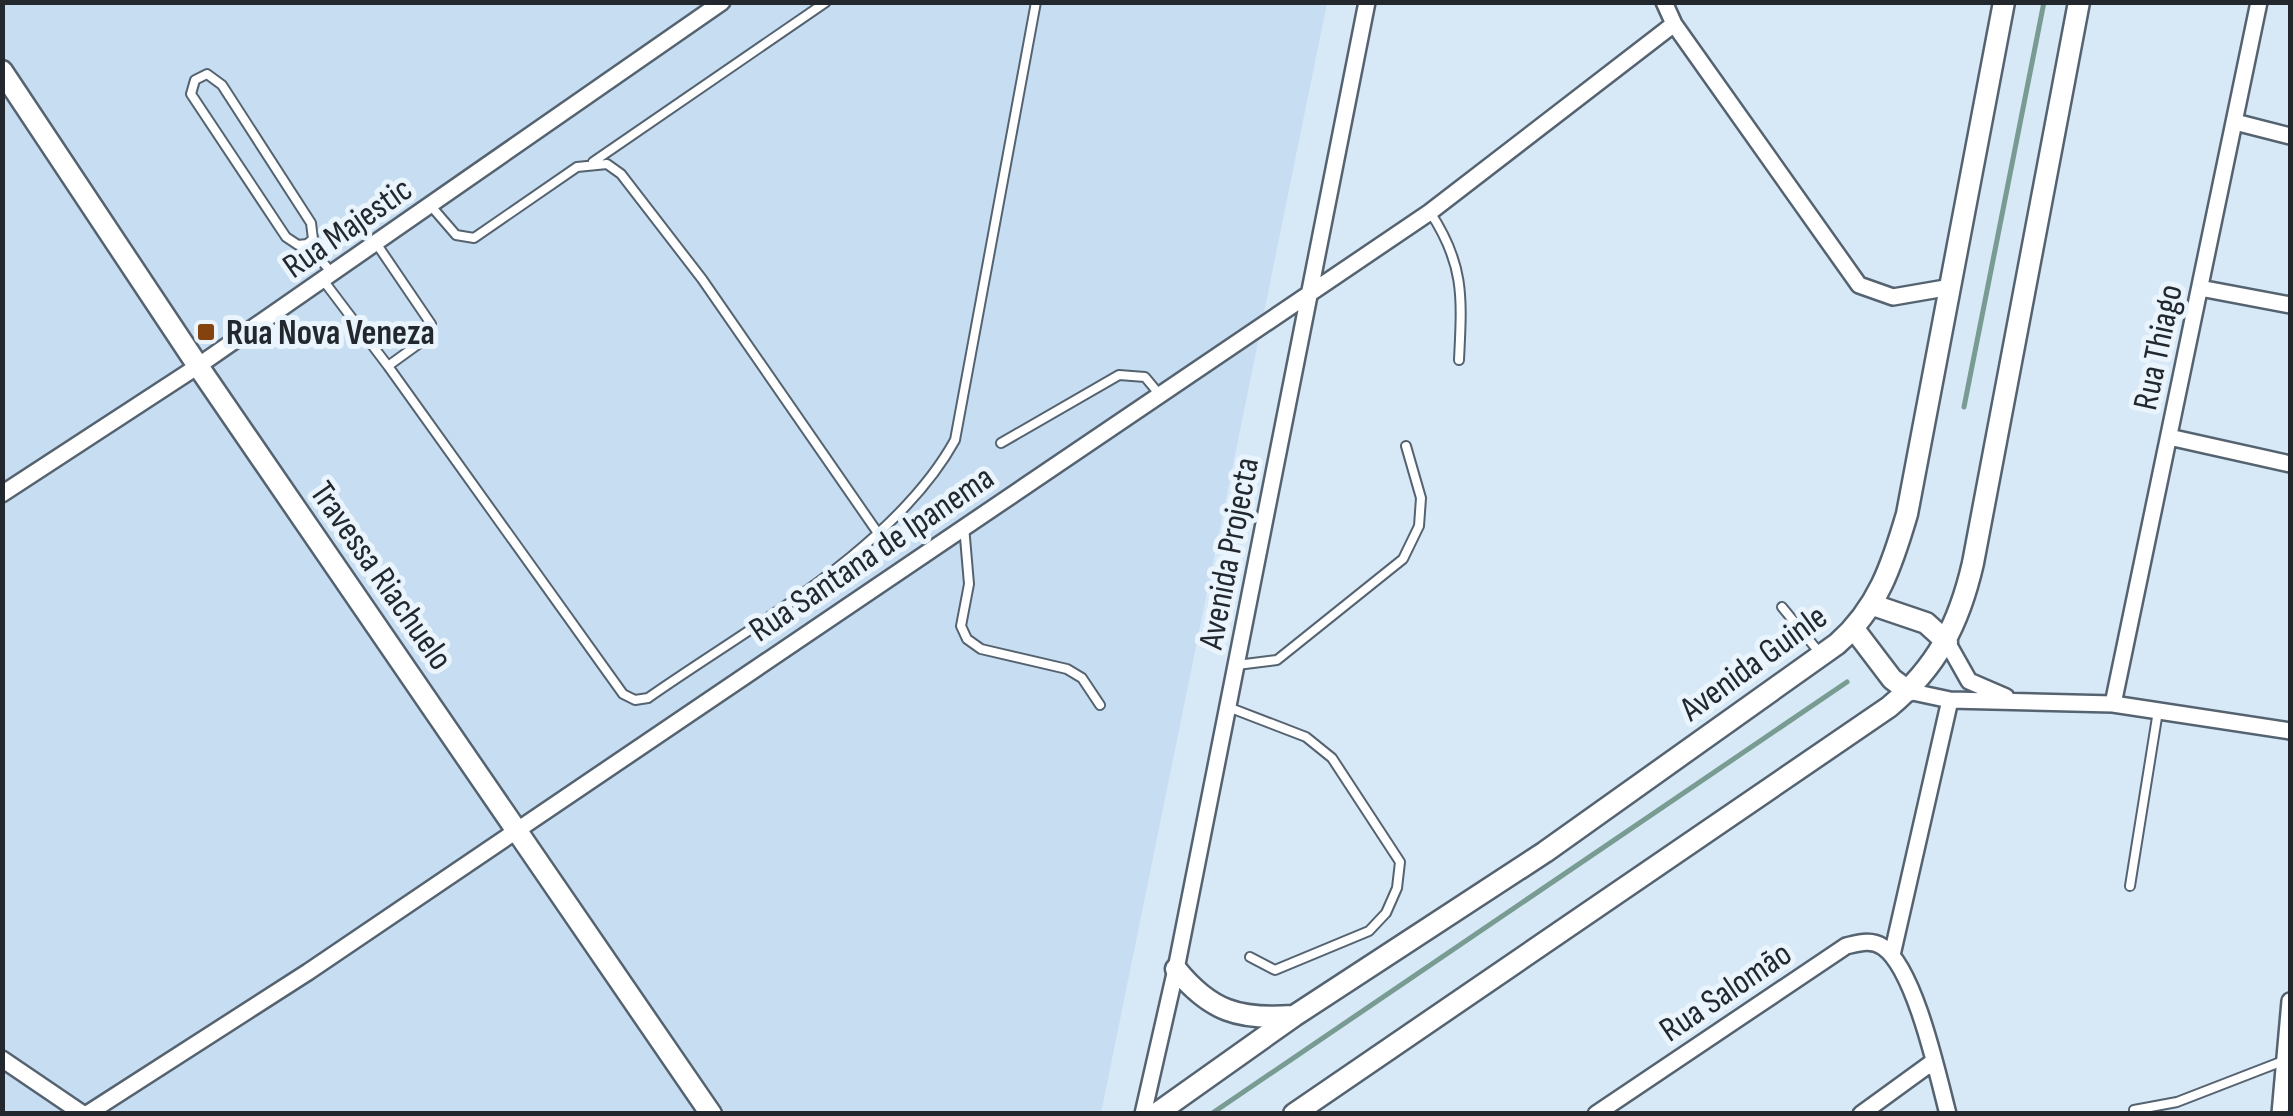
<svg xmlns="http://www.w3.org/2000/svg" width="2293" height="1116" font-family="'Sofia Sans Condensed',sans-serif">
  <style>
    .built { fill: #c7ddf1 }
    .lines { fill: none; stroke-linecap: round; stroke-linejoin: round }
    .stream { stroke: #789b92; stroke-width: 5 }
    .service-casing { stroke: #556370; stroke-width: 12 }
    .minor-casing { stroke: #556370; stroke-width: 20 }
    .tertiary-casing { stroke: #556370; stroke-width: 25 }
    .service { stroke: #fff; stroke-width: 8 }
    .minor { stroke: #fff; stroke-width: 15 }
    .tertiary { stroke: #fff; stroke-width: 20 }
    .poi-dot { fill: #84420e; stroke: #eaf4fd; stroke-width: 4 }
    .labels { text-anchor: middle; stroke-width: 10; stroke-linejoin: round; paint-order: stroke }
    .street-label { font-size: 35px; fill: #22282e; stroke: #eaf4fd }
    .poi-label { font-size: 35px; font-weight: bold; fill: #22282e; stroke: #eaf4fd; text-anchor: start }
  </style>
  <rect width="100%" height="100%" fill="#d7e8f7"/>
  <path class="built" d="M2,3h1325l-226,1110h-1098z"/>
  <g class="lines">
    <path class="stream" d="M1964,407l80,-405
      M1211,1114l636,-432"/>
    <g class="service-casing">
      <path id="service" d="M593,162l233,-160
        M431,206l25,29 18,3 103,-71 30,-3 14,10 81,105 178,257
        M1430,212c35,53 32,86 29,148
        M307,244l6,-5 -2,-16 -89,-138 -15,-11 -12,6 -4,14 95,143 12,8 9,-1 25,29
        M323,280l65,86 36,-26 7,-16 -55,-81
        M388,366l235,328 12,6 13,-2c101,-71 247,-149 307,-258l81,-438
        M1001,443l118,-68 26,2 15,18
        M964,526l5,58 -8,42 6,13 14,10 86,20 15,9 18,27
        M1782,607l37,45
        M1237,665l40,-5 126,-101 16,-33 2,-28 -15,-52
        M1228,707l78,30 26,21 68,104 -3,26 -11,25 -17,18 -94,39 -25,-13
        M2130,886l28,-175
        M2134,1110l43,-8 106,-41"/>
    </g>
    <g class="minor-casing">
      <path id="minor" d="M1664,2l10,22 185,261 34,12 58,-10
        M2235,122l55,14
        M2200,288l90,17
        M2169,437l121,27
        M2,494l196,-128 524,-364
        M1947,642l22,39 37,16
        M1908,691l42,9 163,4 177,27
        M2113,704l146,-702
        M1892,955l58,-255
        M2,1059l81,55
        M87,1114l221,-142 1122,-760 244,-188
        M1143,1114l33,-145 191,-967
        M1596,1114l250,-168c13,-3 25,-7 37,1 32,22 55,129 65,167
        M1861,1114l73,-53
        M2280,1114l10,-113"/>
    </g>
    <g class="tertiary-casing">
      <path id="tertiary" d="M2,71l196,295 513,748
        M1873,605l53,18 21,19
        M1854,629l38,50 16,12
        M1176,969c34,42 63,51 116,47
        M1156,1114l138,-98 251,-164 292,-208c41,-36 55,-79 70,-130l97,-512
        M1294,1114l595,-407c48,-40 70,-83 84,-144l106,-561"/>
    </g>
    <use href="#service" class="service"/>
    <use href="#minor" class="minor"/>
    <use href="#tertiary" class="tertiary"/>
  </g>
  <rect class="poi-dot" x="196" y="322" width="20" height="20" rx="5"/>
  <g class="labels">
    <g class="street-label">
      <text transform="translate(347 227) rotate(-35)" y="12">Rua Majestic</text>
      <text transform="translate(2157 347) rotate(-78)" y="12">Rua Thiago</text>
      <text transform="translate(871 553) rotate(-34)" y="12">Rua Santana de Ipanema</text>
      <text transform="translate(1228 553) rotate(-79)" y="12">Avenida Projecta</text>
      <text transform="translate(382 575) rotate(55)" y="12">Travessa Riachuelo</text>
      <text transform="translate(1753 662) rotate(-36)" y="12">Avenida Guinle</text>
      <text transform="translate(1725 991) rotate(-34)" y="12">Rua Salomão</text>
    </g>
    <g class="poi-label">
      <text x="226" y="344">Rua Nova Veneza</text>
    </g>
  </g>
  <rect width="2293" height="1116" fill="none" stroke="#22282e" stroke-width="10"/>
</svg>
